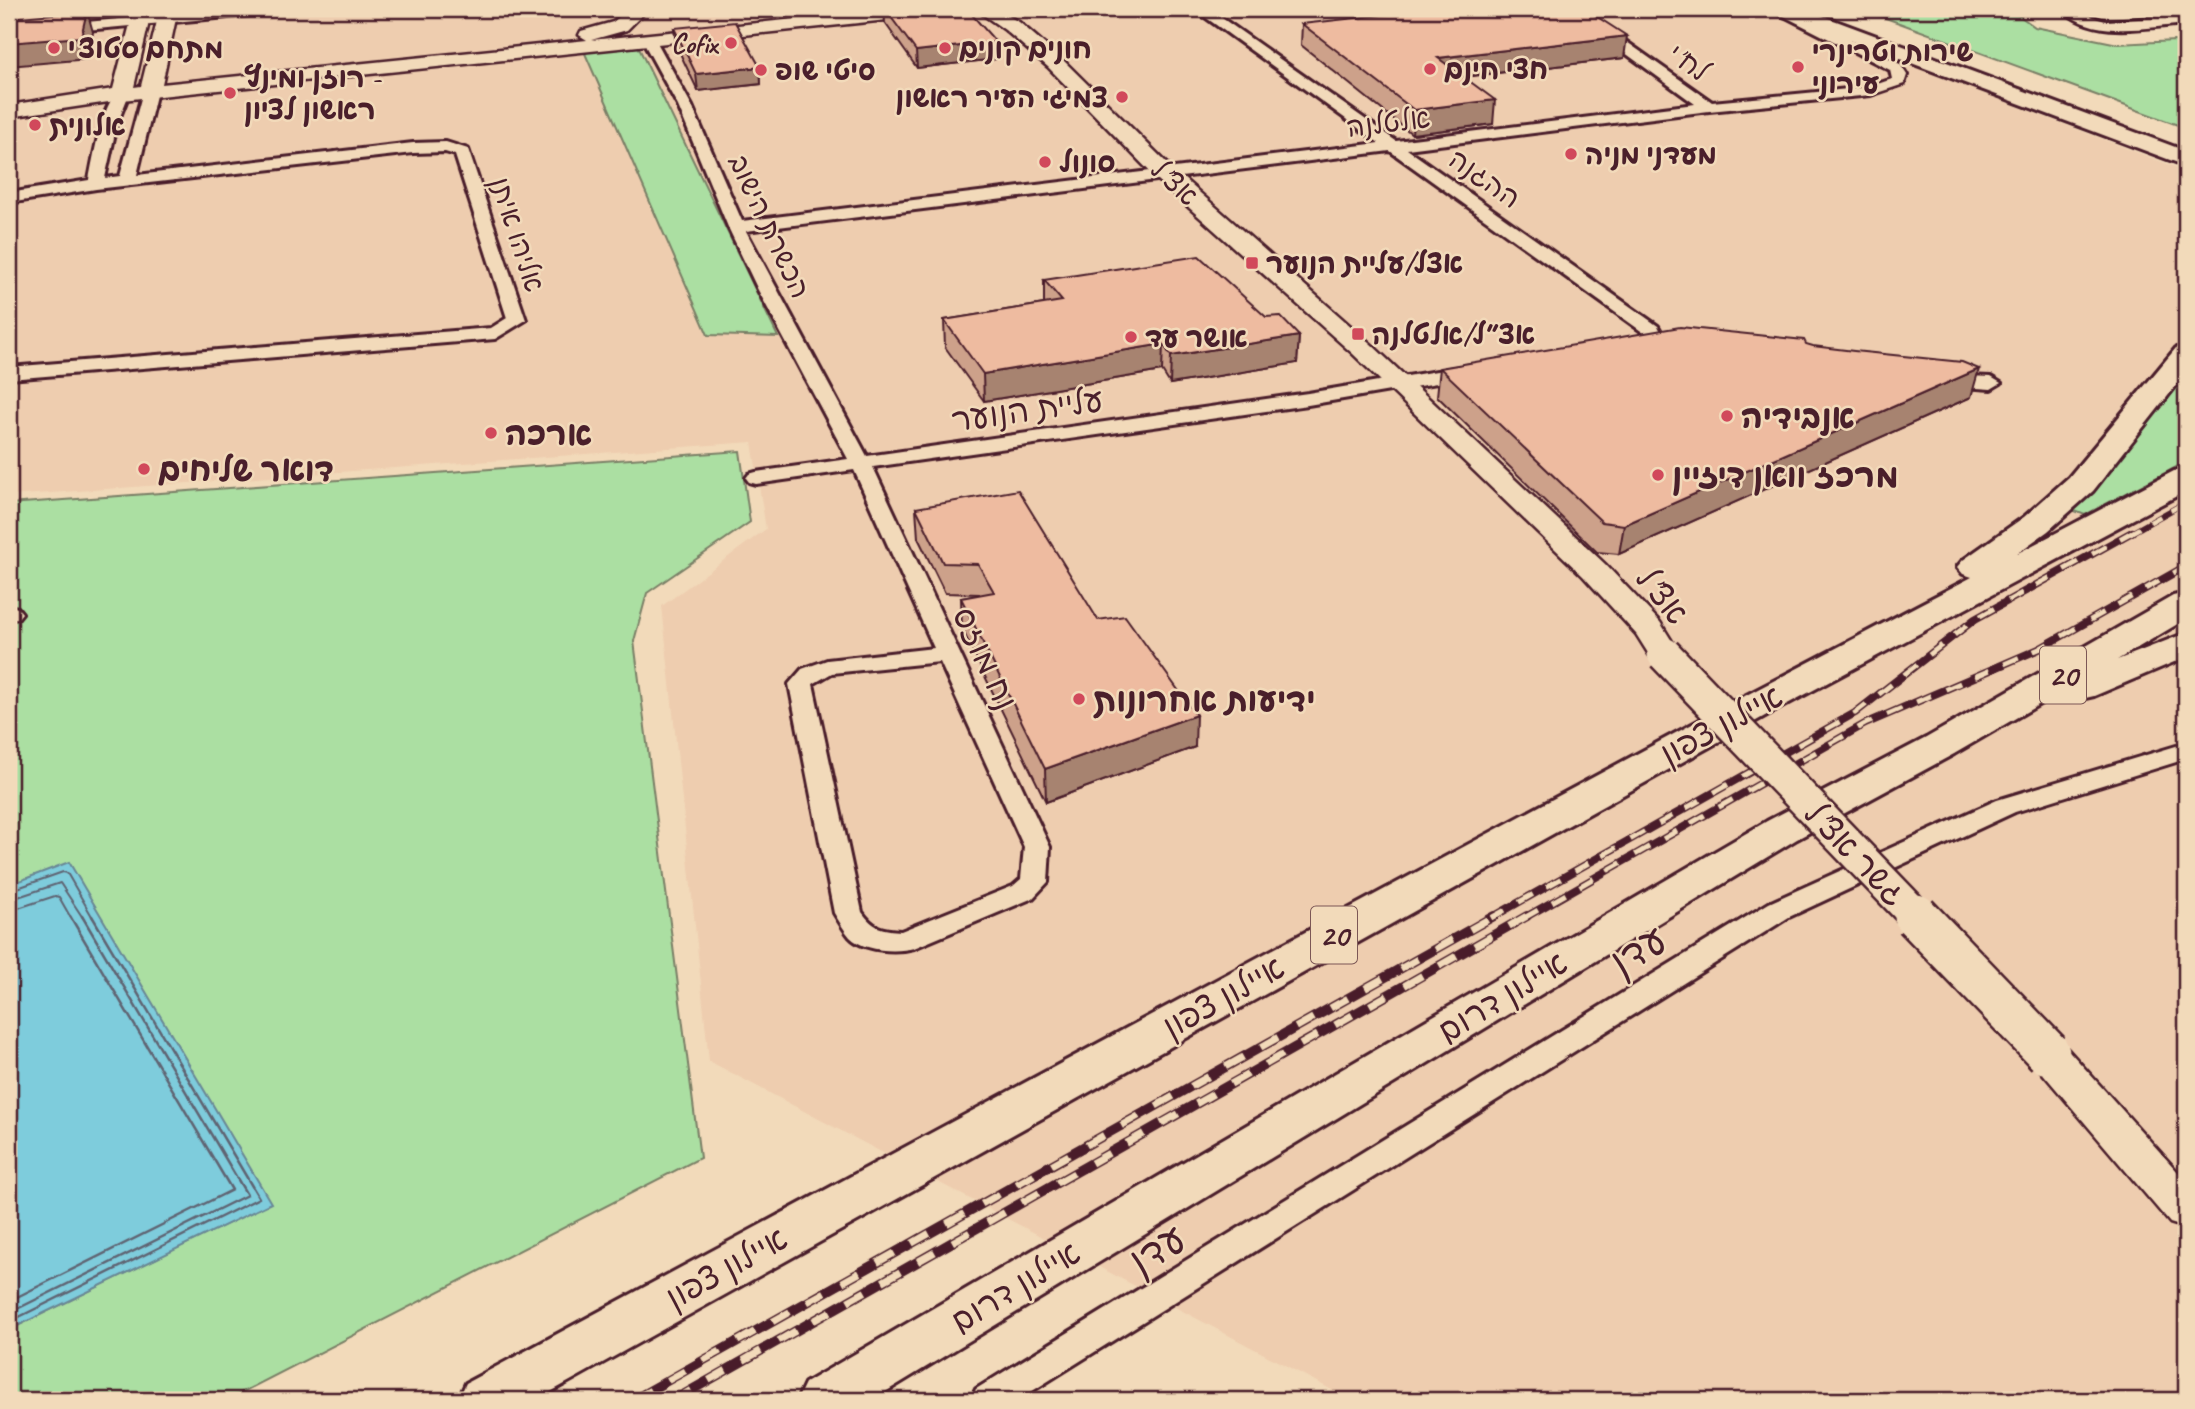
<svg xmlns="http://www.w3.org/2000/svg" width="2195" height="1409" font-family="Caveat,'Playpen Sans Hebrew',sans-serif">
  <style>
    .built { fill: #eecdaf }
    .green { fill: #abdfa2; stroke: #7a7f66; stroke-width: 2 }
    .water { fill: #7eccdc; stroke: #698795; stroke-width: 2 }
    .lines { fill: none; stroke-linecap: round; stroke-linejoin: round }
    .shore-far1 { stroke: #5f6472; stroke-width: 2 }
    .shore { stroke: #5f6472; stroke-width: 2.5 }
    .street-casing { stroke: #4a1f2b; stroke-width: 6 }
    .secondary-casing { stroke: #4a1f2b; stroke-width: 5 }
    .primary-casing { stroke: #4a1f2b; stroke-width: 6 }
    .highway-casing { stroke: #4a1f2b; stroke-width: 6 }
    .street { fill: #f2daba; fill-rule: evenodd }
    .secondary { fill: #f2daba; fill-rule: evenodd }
    .primary { fill: #f2daba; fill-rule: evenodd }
    .highway { fill: #f2daba; fill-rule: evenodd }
    .rail-far2-casing { stroke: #4a1f2b; stroke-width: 6 }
    .rail-far1-casing { stroke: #4a1f2b; stroke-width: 8 }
    .rail-casing { stroke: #4a1f2b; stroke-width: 10 }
    .rail-far2 { stroke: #f2daba; stroke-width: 4.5; stroke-dasharray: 12; stroke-linecap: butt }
    .rail-far1 { stroke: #f2daba; stroke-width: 5; stroke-dasharray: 16; stroke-linecap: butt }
    .rail { stroke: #f2daba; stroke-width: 7; stroke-dasharray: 20; stroke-linecap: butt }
    .secondary-bridge-far1-casing { stroke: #4a1f2b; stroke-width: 38; stroke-linecap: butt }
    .secondary-bridge-casing { stroke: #4a1f2b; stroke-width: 48; stroke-linecap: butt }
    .secondary-bridge-far1 { stroke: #f2daba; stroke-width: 33 }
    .secondary-bridge { stroke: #f2daba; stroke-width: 43 }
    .wall { fill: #cda18a; stroke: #4a1f2b; stroke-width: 2 }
    .shaded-wall { fill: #a78370; stroke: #4a1f2b; stroke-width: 2 }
    .building { fill: #eebba0; stroke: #4a1f2b; stroke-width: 2 }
    .poi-dot { fill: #d1495b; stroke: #f2daba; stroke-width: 2.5 }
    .labels { text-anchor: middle; stroke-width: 5; stroke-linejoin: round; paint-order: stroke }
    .far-poi-label { font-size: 28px; font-weight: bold; fill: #4a1f2b; stroke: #f2daba; text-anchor: start }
    .far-street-label { font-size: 28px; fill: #4a1f2b; stroke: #f2daba }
    .shield { fill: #f2daba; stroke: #7c5756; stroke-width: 2 }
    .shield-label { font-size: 32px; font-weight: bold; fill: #4a1f2b }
    .street-label { font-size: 33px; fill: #4a1f2b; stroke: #f2daba }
    .poi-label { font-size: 33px; font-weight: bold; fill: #4a1f2b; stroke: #f2daba; text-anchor: start }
    .near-street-label { font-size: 40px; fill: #4a1f2b; stroke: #f2daba }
  </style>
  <rect width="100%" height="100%" fill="#f2daba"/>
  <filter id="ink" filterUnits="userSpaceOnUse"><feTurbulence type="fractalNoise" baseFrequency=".0143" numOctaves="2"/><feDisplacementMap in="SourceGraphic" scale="14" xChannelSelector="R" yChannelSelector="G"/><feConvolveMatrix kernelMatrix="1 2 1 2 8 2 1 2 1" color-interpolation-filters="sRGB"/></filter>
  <g filter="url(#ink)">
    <path class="built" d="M9,9h1754l423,162v1229h-835l-642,-339 -47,-455 104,-77 -14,-87 -743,54z"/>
    <path class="green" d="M1861,9h149l25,18 83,17 57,-3 11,6v81z
      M638,46l140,291 -70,-2 -124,-284z
      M2186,377v85l-101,53 -13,-5z
      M740,451l10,71 -103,71 -13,48 66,517 -473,242h-218v-70l261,-127 -201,-340 -60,22v-381z"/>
    <path class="water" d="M69,862l202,341 -262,127v-445z"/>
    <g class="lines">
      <path class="shore-far1" d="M9,891l54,-19 4,1 26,45
        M9,900l51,-17 23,35
        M9,911l46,-15 4,1 12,21"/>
      <path class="shore" d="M9,1301l223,-111 -162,-274
        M9,1313l238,-118 -165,-279
        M9,1322l250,-124 -167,-282"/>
      <g class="street-casing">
        <path id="street" d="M230,9h48l-7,4 -262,24v-8z
          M1194,9h15l187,132 299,-37 -130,-95h15l132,93 157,-15 23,-8 -2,-9 -120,-61h17l113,55 7,11 -3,9 -33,11 -162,16 -302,38 251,177 13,23 -9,6 -7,-2 -11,-20 -254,-182 -644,80 121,225 441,-63 164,-28 10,6 -10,6 -164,28 -435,62 177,380 -2,35 -15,16 -119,50c-18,5 -51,3 -64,-11 -6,-7 -11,-16 -16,-24l-45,-229 13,-15 25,-9 107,-12 -80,-178 -98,14 -7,-2 -3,-4 3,-4 7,-2 92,-13 -90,-169 -30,-63 -50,-121 -36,-66 7,-4 5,1 38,69 50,115 637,-78zM940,662l84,185 -3,32 -8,7 -112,45c-19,-1 -28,-3 -39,-19l-49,-228 19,-11z
          M2062,9c20,-1 27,9 45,12l79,-5v8c-39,3 -93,16 -124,-15z
          M150,87l7,4 -20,84 276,-32 33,-1 22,7 58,171 -31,19 -486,40v-12l482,-39 16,-10 -52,-163 -10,-3 -32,1 -317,36 -87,14v-10l80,-13c4,-19 14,-85 33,-90l7,4 -12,30 -12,54 15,-2 23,-85z
          M1943,375l48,2 10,6 -10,6 -55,-4 -3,-4 3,-4z
          M9,606l9,2 4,5 -4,5 -9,2z
          M2186,743v16l-171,53 -226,105 -771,483h-47l5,-11 793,-486 228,-103z"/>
      </g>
      <g class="secondary-casing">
        <path id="secondary" d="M134,9h18l-18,78 7,-1 19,-77h18l-16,75 425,-44 -8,-5 2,-4 32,-9 16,-13h14l2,3 -18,18 -36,10 302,-31h60l-9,5 -822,86 -113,17v-12l104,-16z
          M975,9h21l23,13 43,37 112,111 196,173 235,221 55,58 20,32 -5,7 -11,3 -11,-3 -17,-27 -53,-58 -231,-223 -194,-173 -110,-113 -43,-37z
          M2048,1038l14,5 124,138v47l-16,-5 -136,-160 -6,-10 6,-10z"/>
      </g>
      <g class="primary-casing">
        <path id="primary" d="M1774,9h30l382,142v15l-408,-153z"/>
      </g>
      <g class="highway-casing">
        <path id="highway" d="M2186,345v28l-93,118 -45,40 -32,23 158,-83 12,-3v23l-421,225 -1229,684h-78l8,-17 1271,-683 235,-123 -9,-3 -6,-7 6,-7 61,-43 45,-40 107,-129z
          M2186,593v26l-69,41 69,-27v24l-92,39 -13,3 -13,-3 -4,-6 -110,64 -157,85 -925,561h-75l8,-17 962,-562 159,-83 247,-142z"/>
      </g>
      <use href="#street" class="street"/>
      <use href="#secondary" class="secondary"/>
      <use href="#primary" class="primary"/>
      <use href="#highway" class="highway"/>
      <g class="rail-far2-casing">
        <path id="rail-far2" d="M2129,534l57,-32"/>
      </g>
      <g class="rail-far1-casing">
        <path id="rail-far1" d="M1491,918l364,-205 120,-94 157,-87
          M1524,918l341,-194 174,-75 147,-83"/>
      </g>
      <g class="rail-casing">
        <path id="rail" d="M633,1400l861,-484
          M674,1400l853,-484"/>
      </g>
      <use href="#rail-far2" class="rail-far2"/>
      <use href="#rail-far1" class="rail-far1"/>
      <use href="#rail" class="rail"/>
      <g class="secondary-bridge-far1-casing">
        <path id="secondary-bridge-far1" d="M1664,654l254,264"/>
      </g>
      <g class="secondary-bridge-casing">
        <path id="secondary-bridge" d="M1916,916l132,137"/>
      </g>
      <use href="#secondary-bridge-far1" class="secondary-bridge-far1"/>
      <use href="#secondary-bridge" class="secondary-bridge"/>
    </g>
    <path class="wall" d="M884,9h1l111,50 -79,9 -32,-45z
      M1302,24l322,34 -160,19 29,47 -81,10 -111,-89z
      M674,28l86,39 1,17 -63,7 -22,-46z
      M1044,280l222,37 33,19 -2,27 -127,21 -8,-13 -178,30 -39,-54 -1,-27 100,-16z
      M1440,368l531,29 -352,157 -22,-2 -160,-156z
      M916,508l182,112 97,127 -149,55 -84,-173 -1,-31 18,-3v-1l-34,-1 -27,-55z"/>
    <path class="shaded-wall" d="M87,11l6,21 -5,27 -79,7v-23z
      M1627,36l-3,22 -188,22 2,-22z
      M996,42v17l-79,9 -1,-17z
      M760,67l1,17 -63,7 -2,-17z
      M1495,100l-2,24 -81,10 2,-24z
      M1299,336l-2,27 -127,21 1,-28z
      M1163,344l-1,27 -178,30 -1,-27z
      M1979,369l-8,28 -352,157 5,-29z
      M1196,715l-1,32 -149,55 -1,-33z"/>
    <path class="building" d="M885,9h82l29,33 -80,9z
      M1435,9h150l42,27 -189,22 57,42 -81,10 -112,-86z
      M87,11l-6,26 -72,6v-25z
      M735,22l25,45 -64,7 -22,-46z
      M1199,256l67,61 14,-1 19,20 -128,20 -8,-12 -180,30 -39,-54 118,-19 -18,-21z
      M1680,327l124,13 2,4 7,2 41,5 108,11 17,7 -355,156 -22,-3 -162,-154z
      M1018,490l80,130 27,-4 71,99 -151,54 -84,-171 33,-6 -16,-28 -35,-1 -27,-55z"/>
  </g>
  <g class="poi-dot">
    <circle cx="731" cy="43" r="7"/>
    <circle cx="54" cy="48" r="7"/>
    <circle cx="945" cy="48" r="7"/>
    <circle cx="1798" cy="67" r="7"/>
    <circle cx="1430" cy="69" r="7"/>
    <circle cx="761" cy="70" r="7"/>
    <circle cx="230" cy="93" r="7"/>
    <circle cx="1122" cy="97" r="7"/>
    <circle cx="35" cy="125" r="7"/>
    <circle cx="1571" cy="154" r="7"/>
    <circle cx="1045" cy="162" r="7"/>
    <rect x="1245" y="256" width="14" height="14" rx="3.5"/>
    <rect x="1351" y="327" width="14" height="14" rx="3.5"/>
    <circle cx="1131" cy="337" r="7"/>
    <circle cx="1727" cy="416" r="7"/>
    <circle cx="491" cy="433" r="7"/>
    <circle cx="144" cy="469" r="7"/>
    <circle cx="1658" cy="475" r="7"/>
    <circle cx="1079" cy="699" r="7"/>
  </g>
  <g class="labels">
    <g class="far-poi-label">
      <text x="717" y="53" text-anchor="end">Cofix</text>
      <text x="68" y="58">מתחם סטוצ'י</text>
      <text x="959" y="58">חונים קונים</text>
      <text x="1812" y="61">שירות וטרינרי<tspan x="1812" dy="32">עירוני</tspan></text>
      <text x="1444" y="79">חצי חינם</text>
      <text x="775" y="80">סיטי שופ</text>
      <text x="244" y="87">רוזן ומינץ -<tspan x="244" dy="32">ראשון לציון</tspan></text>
      <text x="1108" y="107" text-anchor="end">צמיגי העיר ראשון</text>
      <text x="49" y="135">אלונית</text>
      <text x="1585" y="164">מעדני מניה</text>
      <text x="1059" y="172">סונול</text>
      <text x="1266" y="273">אצל/עליית הנוער</text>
      <text x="1372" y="344">אצ״ל/אלטלנה</text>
      <text x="1145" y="347">אושר עד</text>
    </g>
    <g class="far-street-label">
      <text transform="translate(1689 62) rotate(35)" y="10">לח"י</text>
      <text transform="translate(1388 122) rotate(-7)" y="10">אלטלנה</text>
      <text transform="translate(1485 178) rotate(35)" y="10">ההגנה</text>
      <text transform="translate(1175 182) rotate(43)" y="10">אצ"ל</text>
      <text transform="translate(770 226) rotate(65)" y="10">הכשרת הישוב</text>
      <text transform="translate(518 234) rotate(72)" y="10">אליהו איתן</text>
    </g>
    <g class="shield">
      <rect x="2040" y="646.5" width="46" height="57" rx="5"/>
      <rect x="1311" y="906.5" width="46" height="57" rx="5"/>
    </g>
    <g class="shield-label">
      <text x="2063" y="686">20</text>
      <text x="1334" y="946">20</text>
    </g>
    <g class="street-label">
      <text transform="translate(1027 409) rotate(-8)" y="12">עליית הנוער</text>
      <text transform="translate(1663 595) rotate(51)" y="12">אצ"ל</text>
      <text transform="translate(986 658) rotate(65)" y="12">נח מוזס</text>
      <text transform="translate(1721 724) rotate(-28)" y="12">איילון צפון</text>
      <text transform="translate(1856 853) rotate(46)" y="12">גשר אצ"ל</text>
      <text transform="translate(1223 996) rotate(-29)" y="12">איילון צפון</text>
      <text transform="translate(1502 996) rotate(-31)" y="12">איילון דרום</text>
      <text transform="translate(726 1267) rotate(-29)" y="12">איילון צפון</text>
      <text transform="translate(1015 1286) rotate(-31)" y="12">איילון דרום</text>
    </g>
    <g class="poi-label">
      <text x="1741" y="428">אנבידיה</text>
      <text x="505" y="445">ארכה</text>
      <text x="158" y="481">דואר שליחים</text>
      <text x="1672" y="487">מרכז וואן דיזיין</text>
      <text x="1093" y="711">ידיעות אחרונות</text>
    </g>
    <g class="near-street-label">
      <text transform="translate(1638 950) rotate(-32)" y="14">עדן</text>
      <text transform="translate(1157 1249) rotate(-32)" y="14">עדן</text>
    </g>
  </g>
  <rect width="2195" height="1409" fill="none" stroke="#f2daba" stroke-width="35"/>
  <rect x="18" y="18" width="2160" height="1374" fill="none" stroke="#4a1f2b" stroke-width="2.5" filter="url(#ink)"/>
</svg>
